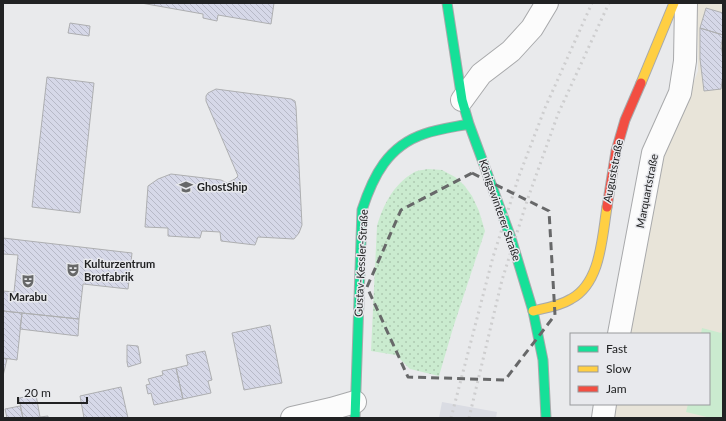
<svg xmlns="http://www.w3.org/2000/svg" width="726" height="421" font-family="Lato,sans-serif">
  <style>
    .commercial { fill: #e8e4d9 }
    .built { fill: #dadce3 }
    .grass { fill: url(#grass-dots) }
    .pitch { fill: #caebcf }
    .building { fill: url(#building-back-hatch); stroke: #aeafb1 }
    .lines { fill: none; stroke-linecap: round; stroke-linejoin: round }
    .street-casing { stroke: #a8a9ab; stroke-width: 24 }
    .fast-casing { stroke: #a8a9ab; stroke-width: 11 }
    .slow-casing { stroke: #a8a9ab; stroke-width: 11 }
    .jam-casing { stroke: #a8a9ab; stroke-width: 11 }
    .street { stroke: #fcfcfc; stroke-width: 22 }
    .fast { stroke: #16e098; stroke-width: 9 }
    .slow { stroke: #ffcf43; stroke-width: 9 }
    .jam { stroke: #f24e42; stroke-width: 9 }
    .rail { stroke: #cececf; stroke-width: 3; stroke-dasharray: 2 4; stroke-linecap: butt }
    .marked { fill: none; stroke: #676869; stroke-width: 3; stroke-dasharray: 8 5; stroke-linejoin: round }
    .labels { text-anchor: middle; stroke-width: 3; stroke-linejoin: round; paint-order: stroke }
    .street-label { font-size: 11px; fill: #212223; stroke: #e8e9ed }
    .poi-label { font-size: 11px; font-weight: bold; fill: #212223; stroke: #e8e9ed; text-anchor: start }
  </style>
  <defs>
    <pattern id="grass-dots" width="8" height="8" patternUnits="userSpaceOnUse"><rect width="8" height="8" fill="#caebcf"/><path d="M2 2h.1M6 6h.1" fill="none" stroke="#adc9b1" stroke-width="1.8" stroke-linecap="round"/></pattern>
    <pattern id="building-back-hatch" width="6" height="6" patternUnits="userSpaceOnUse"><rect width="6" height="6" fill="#d6d8e8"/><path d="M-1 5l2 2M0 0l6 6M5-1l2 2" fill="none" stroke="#b7b9c7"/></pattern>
  </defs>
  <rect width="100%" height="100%" fill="#e9eaec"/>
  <path class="commercial" d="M697,3h26v415h-110l3,-14h93v-70h-80l33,-172 36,-91z"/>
  <path class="built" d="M442,402l55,10 -1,6h-57z"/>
  <path class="grass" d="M428,169l14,1 13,7 9,8 8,11 7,15 6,20 -32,97 -14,48 -29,-7 -14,-14 -25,-4 6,-125c6,-21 17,-42 36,-53 4,-3 10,-3 15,-4z"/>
  <path class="pitch" d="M702,328l19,5 1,-4h1v89h-12l-25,-6 2,-8h21v-70h-8z"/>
  <path class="building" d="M141,3h133l-3,21 -53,-9 -1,6 -14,-3v-4z
    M706,8l17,5v22l-23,-7z
    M70,23l20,3 -1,10 -21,-3z
    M700,28l23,7 -2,11 2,11v18l-2,14 -17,2 -4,-32z
    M47,77l47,6 -14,130 -48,-6z
    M216,89l75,10 4,2 1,6 6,118 -3,8 -5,6 -36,-2 -3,8 -34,-4 -1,-9 -18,-1 -2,7 -32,-2v-8l-23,-1 3,-41 10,-7 13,-5 50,6 6,3 8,-4 3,-3 -32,-75v-5l2,-3z
    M3,238l129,15 -4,36 -45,-5 -4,35 -76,-8v-20l11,1 4,-37 -15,-1z
    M3,311l19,2 -5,47 -14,-2z
    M22,313l57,6 -1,17 -58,-7z
    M270,325l12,58 -38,7 -12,-57z
    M127,345l11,1 3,17 -13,4 -1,-5z
    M205,351l7,29 -4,1 3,12 -28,6 -7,-31 12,-3 -2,-10z
    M3,358l4,1 -4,17z
    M176,368l7,31 -29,6 -3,-12 -3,1 -2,-9 4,-1 -2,-5 15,-4 -1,-4z
    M121,387l7,31h-44l-4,-22z
    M36,395l4,22 8,-1v2h-25l-4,-20z
    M20,406l3,12h-16l-2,-9z"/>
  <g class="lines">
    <g class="street-casing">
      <path id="street" d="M462,100l19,-26 30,-23 21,-23 15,-25
        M619,334l34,-181 27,-60 5,-32 1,-58
        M292,418l39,-9 24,-7
        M603,418l2,-14"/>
    </g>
    <g class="fast-casing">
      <path id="fast" d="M447,3l15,97 7,24 42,114 22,73 10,49 3,58
        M355,418l7,-208c11,-34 26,-64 62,-76 14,-5 30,-7 45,-10"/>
    </g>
    <g class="slow-casing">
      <path id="slow" d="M641,83l33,-80
        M533,311c13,-3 27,-5 38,-12 30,-16 31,-62 36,-92"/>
    </g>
    <g class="jam-casing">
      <path id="jam" d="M607,207l9,-56 9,-31 16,-37"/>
    </g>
    <use href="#street" class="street"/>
    <use href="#fast" class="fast"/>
    <use href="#slow" class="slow"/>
    <use href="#jam" class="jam"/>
    <path class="rail" d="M451,418l42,-161 26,-81 26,-68 47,-105
      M469,418l33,-138 26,-82 30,-84 51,-111"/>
  </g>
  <path class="marked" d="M472,173l77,38 6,104 -50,65 -97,-3 -41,-90 34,-77z"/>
  <defs>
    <g id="school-bare" transform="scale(1.08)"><path d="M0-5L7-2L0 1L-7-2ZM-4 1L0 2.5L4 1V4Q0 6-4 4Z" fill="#676869" stroke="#e8e9ed" stroke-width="2.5" paint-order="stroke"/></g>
    <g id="theatre-bare" transform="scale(1.08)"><path d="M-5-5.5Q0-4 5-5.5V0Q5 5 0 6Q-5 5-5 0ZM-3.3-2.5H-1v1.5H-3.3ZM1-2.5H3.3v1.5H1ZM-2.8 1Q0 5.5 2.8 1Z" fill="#676869" stroke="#e8e9ed" stroke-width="2.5" paint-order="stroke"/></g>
  </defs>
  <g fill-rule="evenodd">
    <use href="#school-bare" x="186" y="187"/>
    <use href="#theatre-bare" x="73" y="270"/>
    <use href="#theatre-bare" x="28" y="281"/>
  </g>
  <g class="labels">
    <g class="street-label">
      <text transform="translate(613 171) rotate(-79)" y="4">Auguststraße</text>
      <text transform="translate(647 191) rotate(-79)" y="4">Marquartstraße</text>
      <text transform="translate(500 210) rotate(71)" y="4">Königswinterer Straße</text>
      <text transform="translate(361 263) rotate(-87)" y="4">Gustav-Kessler-Straße</text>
    </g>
    <g class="poi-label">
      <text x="197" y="191">GhostShip</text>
      <text x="84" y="268">Kulturzentrum<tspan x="84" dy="13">Brotfabrik</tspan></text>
      <text x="28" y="301" text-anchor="middle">Marabu</text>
    </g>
  </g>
  <rect width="726" height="421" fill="none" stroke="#212223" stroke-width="8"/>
  <rect x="570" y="333" width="140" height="72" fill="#e8e9ed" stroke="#98999c"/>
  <rect x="578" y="346" width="20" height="6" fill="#16e098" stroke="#98999c"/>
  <text x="606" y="353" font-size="12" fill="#212223">Fast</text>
  <rect x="578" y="366" width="20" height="6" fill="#ffcf43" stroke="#98999c"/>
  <text x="606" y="373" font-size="12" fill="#212223">Slow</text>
  <rect x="578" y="386" width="20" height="6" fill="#f24e42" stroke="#98999c"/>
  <text x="606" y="393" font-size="12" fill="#212223">Jam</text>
  <path d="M18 397v6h69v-6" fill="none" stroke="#212223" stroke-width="2"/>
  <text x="24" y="397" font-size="12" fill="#212223" stroke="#e8e9ed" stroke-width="3" paint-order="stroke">20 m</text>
</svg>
